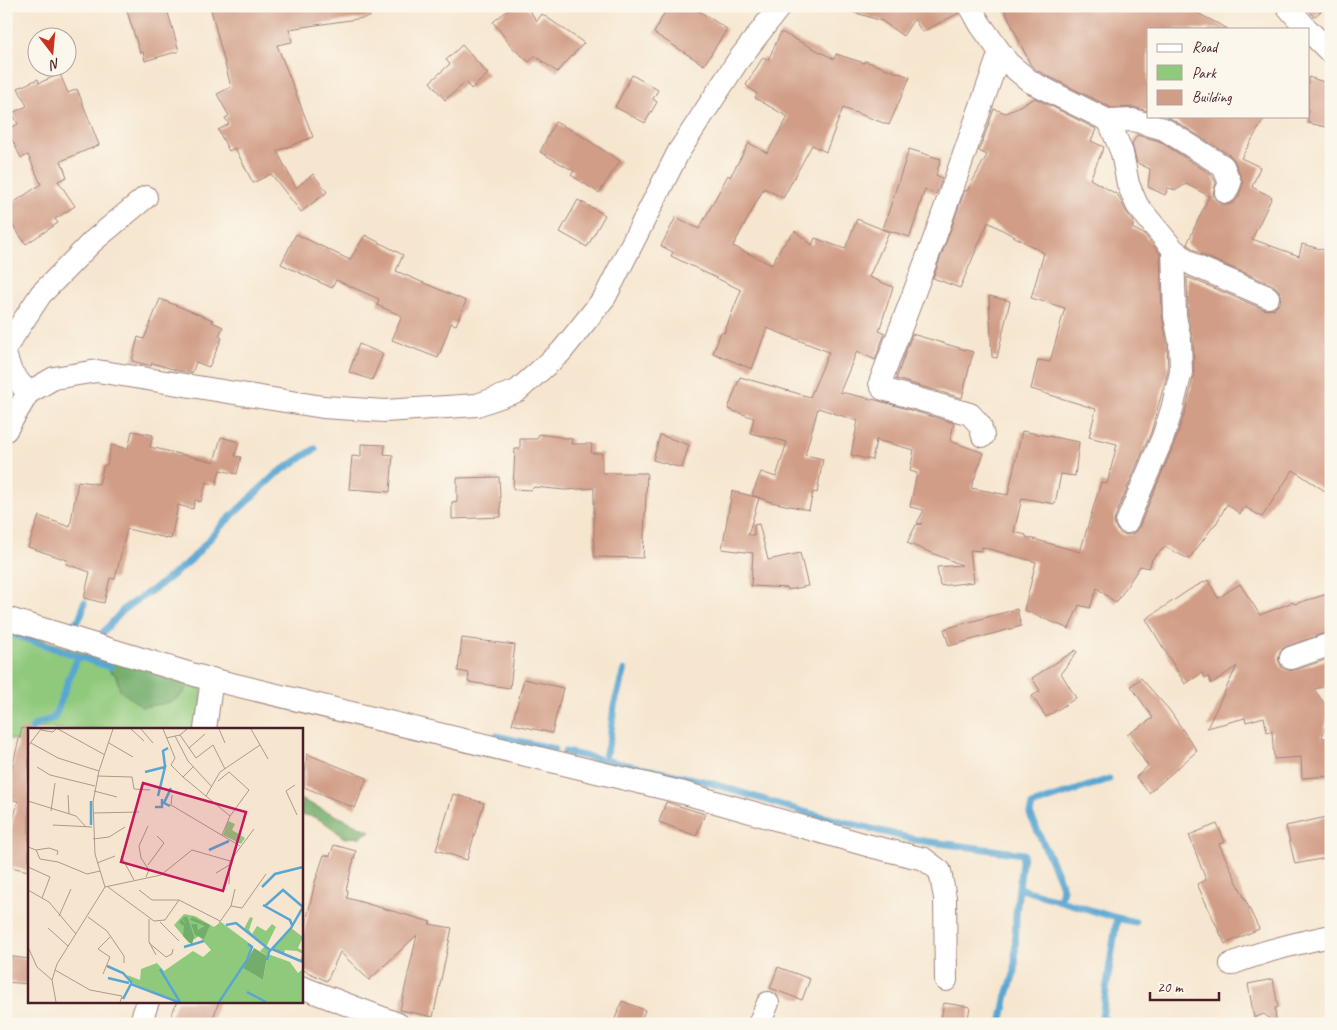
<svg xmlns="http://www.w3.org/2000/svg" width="1337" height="1030" font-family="Caveat,sans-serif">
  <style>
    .green { fill: #8fc97c; stroke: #6c7454 }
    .forest { fill: #73ad6c; stroke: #5e664c }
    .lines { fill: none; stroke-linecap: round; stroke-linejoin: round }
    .stream { stroke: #59a6d2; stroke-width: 7 }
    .building { fill: #d19d86 }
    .minor-casing { stroke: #a0827d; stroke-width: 24 }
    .minor { stroke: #fff; stroke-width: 22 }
    .inset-river { fill: none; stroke: #59a6d2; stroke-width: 2.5 }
    .inset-road { fill: none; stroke: #b1968d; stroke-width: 1 }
    .view { fill: #c2185b; fill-opacity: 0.15; stroke: #c2185b; stroke-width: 2.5 }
    .inset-edge { fill: none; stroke: #4a1f2b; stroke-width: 2.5 }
  </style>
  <rect width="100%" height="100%" fill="#fbf7ec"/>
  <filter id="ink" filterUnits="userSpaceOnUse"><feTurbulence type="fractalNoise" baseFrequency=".02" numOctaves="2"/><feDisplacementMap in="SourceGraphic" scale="10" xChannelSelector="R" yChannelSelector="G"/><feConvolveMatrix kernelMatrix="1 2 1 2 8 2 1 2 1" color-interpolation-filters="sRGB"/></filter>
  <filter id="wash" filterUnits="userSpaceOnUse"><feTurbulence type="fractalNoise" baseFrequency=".0096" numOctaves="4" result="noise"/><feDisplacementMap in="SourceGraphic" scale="20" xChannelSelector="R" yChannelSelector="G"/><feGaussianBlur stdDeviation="1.12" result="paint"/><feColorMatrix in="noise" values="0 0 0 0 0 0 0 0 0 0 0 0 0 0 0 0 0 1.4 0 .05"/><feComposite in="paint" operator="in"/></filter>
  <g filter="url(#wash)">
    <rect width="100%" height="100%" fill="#f6e6cf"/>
    <path class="green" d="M6,628l129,41 67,19 -2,41h-171v15l-23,-6z"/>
    <path class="forest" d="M118,656l66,24 3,7c-7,17 -29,17 -45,20l-22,-17 -4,-15 -6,-4 -2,-10z
      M301,800h1l68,31 -9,6 -17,1c-9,-8 -29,-26 -43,-22z"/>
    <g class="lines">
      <path class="stream" d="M69,627c11,-7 13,-11 15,-24
        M6,632l104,35
        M100,636l25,-28 36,-24 30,-24 30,-34 55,-52 39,-25
        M32,729l3,-4 19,-7 24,-62
        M496,736l58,13
        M565,752l142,30 97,30 112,28 107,14 -7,59 -1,58 -8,24 -6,29
        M604,761l6,-23 4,-32 10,-36
        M1021,889l96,29 18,4
        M1060,901l3,-12 -5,-13 -28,-62 2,-9 77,-26
        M1113,1024l-11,-7 15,-99"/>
    </g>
    <g id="blocks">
      <path class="building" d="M142,6h24l13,45 -34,10 -2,-9 -3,1 -13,-42z
        M210,6h159l1,11 -81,12 3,13 -15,3 36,92 -36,14 19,37 17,-14 14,18 -26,20 -30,-38 -18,9 -18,-35 -6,3 -11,-21 11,-6 -4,-6 4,-2 -12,-22 14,-7z
        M513,6h13l11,15 5,-7 42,29 -27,29 -22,-16 -6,6 -17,-15 -19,-25z
        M668,6h23l36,23 -23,36 -50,-32z
        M848,6h109l2,7 -37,19 -8,-13 -11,17 -21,-15 -35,-11z
        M1003,6h181l44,23h-80v82l-15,-4 -21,1 -74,-37 -8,-7z
        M1305,6h22l-13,11z
        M781,32l53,27 2,-5 28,9 1,-2 45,16 -21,48 -46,-17 -17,44 -14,-7 -29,53 -19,-10 -31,58 39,19 7,-15 16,-19 17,14 3,-7 30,11 12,-30 32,13 -20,45 24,10 -14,44 6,2 -10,27 -18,-9 -17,41 36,8 78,23 -4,18 34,12 -13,35 37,7 14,-64 57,11 -4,34 -14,-2 -6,30 -33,-6 -8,34 12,3v2l54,15 21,-70 6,2 10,-40 -28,-7 7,-28 -65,-20 7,-29 12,2 15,-54 -34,-10 13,-45 -56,-31 -28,66 -27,-10 32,-88 2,1 20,-36 -8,-4 15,-42 12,4 29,-15 61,31 -5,12 13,6 -14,32 28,16 7,15 9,12 -2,6 12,6 16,20 2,62 5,27 1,28 -17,61 -36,85 -1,7 3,6 4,4 7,1 6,-2 5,-6 36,-85 10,-30 9,-37 -1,-35 -5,-25 -1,-38 76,32 7,1 5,-2 5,-5 1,-7 -2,-6 -6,-5 -73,-31 -13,-10 22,-48 -23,-12 -10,6 -8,-2 -3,7 -17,-8 2,-18 -13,-6 -5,-19 5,-9 22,6 53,34 4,8 -3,10 2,6 6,5 7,1 5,-2 5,-5 5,-14 -8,-23 -5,-6 -63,-39h99l-25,42 19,9 -8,20 20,10 -20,42 47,17 3,-12 29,8v243l-38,-25 -31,47 -17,-10 -5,7 -13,-10 -11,20h-1l-26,35 -24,-12 -13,12 -3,9 -9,-2 -24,37 -19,-15 -7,20 -11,-3 -10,24 -45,-19 12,-48 -54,-15 -1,4 -11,-1 4,32 -34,4 -3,-19 25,-2 -55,-22 9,-18 6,-1 -5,-1 7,-13 -14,-3 7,-34 -7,-2 4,-21 -38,-10 -4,20 -21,-5 7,-34 -40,-13 -13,47 18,4 -6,34 -4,-1 -4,18 -38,-8 -19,-7 9,-23 15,5 11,-35 -37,-9 4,-15 -26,-9 12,-32 70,20 19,-45 -62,-24 -15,41 -39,-16 8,-21 3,1 17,-43 -70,-34 2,-4 -12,-6 15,-29 23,12 29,-54 2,2 19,-34 18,10 21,-36 -33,-19 2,-4 -11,-9 17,-28 5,3z
        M462,45l26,29 -17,15 -5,-7 -21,18 -15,-18 20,-18 -4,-4z
        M60,74l8,19 9,-4 22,56 -38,16 6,16 -9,4 17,25 -20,13 3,4 -32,21 -20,-28v-8l35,-24 -13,-29 -7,3 -14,-29 11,-5 -6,-11 15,-7 -9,-18 20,-9 1,4z
        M632,75l26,15 -5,9 4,3 -12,21 -30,-16z
        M1308,77l23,7v44l-23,-5z
        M555,122l22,11 43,28 -21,32 -28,-18 3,-4 -34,-19z
        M909,149l32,10 -5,16 6,3 -6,16 -11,-5 -15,48 -27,-8z
        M578,200l27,15 -18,32 -27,-15z
        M296,234l54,26 15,-25 38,20 -7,16 70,30 -10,24 -5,-2 -13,35 -46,-18 10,-24 -25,-11 2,-6 -43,-19 -4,8 -51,-24z
        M989,296l21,5 -13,57 -5,-1z
        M160,299l53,21 -1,2 11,5 -4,9 3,2 -13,29 -13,-5 -4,11 -16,-3 -24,-7 -1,3 -19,-5 6,-24 6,2z
        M912,334l61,18 -11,46 -66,-19z
        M359,344l24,10 -11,26 -23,-8z
        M132,431l21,4 -3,12 64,15 7,-25 18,5 -4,14 6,1 -4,17 -17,-4 -4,15 -10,-3 -5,20 -6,-2 -2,9 -15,-4 -7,34 -44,-10 -12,50 -5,-1 -6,25 -20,-5 6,-26 -24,-8 1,-4 -39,-13 11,-31 31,11 8,-46 21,3 5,-19h3l4,-20 17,4z
        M539,434l33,5 -1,5h21l-1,9h11v20h45l-4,85 -49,-1v-69l-29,2 -31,-3 -3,3 -18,-1 2,-40h5v-10h17z
        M660,435l29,10 -7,23 -29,-8z
        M361,444l24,1 -1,9 9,1 -3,37 -41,-3 3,-33 9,1z
        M499,477l2,40 -49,2v-17l5,-1v-23z
        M732,491l27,7 -11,37h6v-10l5,-1 9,36 32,-7 8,33 -20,4v-2l-37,-2 2,-33 -31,-4z
        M1208,580l10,18 22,-14 20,31 33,-13 1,2 37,-11v38l-44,15 -6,4 -3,6 1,6 3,6 7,3 6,-1 36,-12v27l-17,4 16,22 -8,27h9v38l-29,2 -1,-21 -27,2 -2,-28 -5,1 -3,-15 -18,5 -1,-4 -38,10 30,-62 -26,18 -2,-7 -4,1 -3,-5 -17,11 -39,-65 43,-29z
        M1017,609l4,17 -72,20 -5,-17z
        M462,638l53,7 -5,43 -42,-6 1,-9 -11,-2z
        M1076,650l1,2 -16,21 15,25 -30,19 -14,-21 8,-5 -8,-13z
        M1141,678l29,33 27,40 -48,42 -13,-16 12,-11 -21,-31 26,-17 -22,-32z
        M524,679l39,9 -11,45 -40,-9z
        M22,728l7,1v142l-23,-5v-17l12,-48 -12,-3v-8z
        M307,754l60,24 -12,30 -51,-21z
        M453,794l31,9 -17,57 -31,-10z
        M666,802l39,12 -9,22 -37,-14z
        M1331,816v41l-36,7 -9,-38z
        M1217,824l8,18 -6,2 40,85 -34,15 -28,-60 9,-4 -17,-45z
        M334,845l22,6 -10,39h2l-1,8 84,24 -2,2 23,4 -19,89 -33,-7 17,-75 -48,45 -29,-28 -13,29 -26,-12v-24l14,-63 9,-27 6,1z
        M6,956l23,3v25l-23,-2z
        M778,967l32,12 -8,21 -32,-12z
        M1273,979l5,28 -3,1 1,16 -12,-10 -10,4 -6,-34z
        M177,1001h42l-8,23h-43z
        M622,1001l23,9 -5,14h-27z
        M944,1003l26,4 -3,17h-27z"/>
    </g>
  </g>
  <g filter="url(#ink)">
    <use href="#blocks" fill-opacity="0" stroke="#a0827d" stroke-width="1"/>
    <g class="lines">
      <g class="minor-casing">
        <path id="minor" d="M970,6l10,18 28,39 23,19 78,39 13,32 6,31 9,21 36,44 2,67 5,25 1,31 -9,37 -9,28 -36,85
          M1287,6l20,23
          M1308,30l23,23
          M1109,121l24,-1 31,9 59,37 7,17 -4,9
          M1173,249l20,16 75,32
          M6,347l35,-53 51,-52 54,-45
          M6,357l5,15 17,21
          M6,430l22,-37 26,-15 43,-7 226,36 62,4 92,-6 40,-14 44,-39 44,-55 74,-146 58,-89 43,-56
          M983,436l-3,-11 -10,-11 -87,-25 -3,-6 55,-146 65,-185
          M6,618l192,58 486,117 186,53 54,13 16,12 5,27 1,82
          M1291,658l40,-14
          M205,729l7,-50
          M1231,964c32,-13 66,-21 100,-28
          M301,987l97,37
          M140,1024l8,-23
          M759,1024l9,-21"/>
      </g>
      <use href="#minor" class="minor"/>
    </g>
  </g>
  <g transform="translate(28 728)">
    <rect width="275" height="275" fill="#f6e6cf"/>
    <path d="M200,93l7,3 -3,6 13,8 -4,6 -18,-9zM156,186l11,2 19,11 7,-5 32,24 -11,21 21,13 4,-24 -7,-5 5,-5 -21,-17 6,-12 3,1 -4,12 3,4 5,-8 9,5 6,-7 4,3 -10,20 4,3 -2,4 22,8 8,11 5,-4v33h-125l-46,-19 -5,-8 13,5 1,-11 16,-6 7,8 29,-20 10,6 8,-7 -12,-14 -10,7 -15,-18zM263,200l12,9 -5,11 5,3v11l-15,-6 12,4 3,-6 -6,-3 -12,-1 -1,4 -13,-5z" fill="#8fc97c"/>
    <path d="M159,188l7,20 -2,9 -9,-9 1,-10 -5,-3 2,-4 5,5 -4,-6zM164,189l18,8 -6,14 -9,-4 -4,-11h6l1,6 7,-4 -15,-6zM226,220l13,8 -4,24 -20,-12z" fill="#73ad6c"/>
    <path class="inset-river" d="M137,38l-2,-15 5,-3M117,44l20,-5 -7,29M63,73v24M142,78l-6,-3 7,-15M127,79h7v-8M181,122l20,-9M234,159l13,-13 28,-7M235,177l27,15 2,5M237,178l18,-16 20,17M198,197l10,-2 34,27M156,219l20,-6M244,221l31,13M239,232l2,-8 22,-24 12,-21M79,238l16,7 9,10M132,241l20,33M80,250l21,5M219,264l19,10M95,271l8,-15 47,18M191,274l28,-42 5,-13 -4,-3"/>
    <path class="inset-road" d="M30,1l47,26M103,1l13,12M113,1l12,14M135,1l12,29 -4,7 12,12M191,1l6,14M223,1l17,30M13,2l12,2 3,-3M152,7l16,23 17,-13 12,24M147,8l13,25 24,26M138,10l14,-3 7,-6M3,15l27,15 41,13M81,15l24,14M0,18l13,-17M161,20l16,-14M9,39l13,8 45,11M165,39l-10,10 47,39M69,48l35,1 2,12 16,1M190,53l11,-9 20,18 -19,26 -8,19M267,57l-9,6 11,24M66,63l23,6M40,67l1,19M144,67l-1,10 69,41M178,68l14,-24 40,-27M0,73l48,15 10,11M23,83l4,-28M65,85l46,-1M25,97l39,2M65,111l16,-2 16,-10M0,119l8,3 4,9 18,3 29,12 13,-3M8,122l13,-2 9,3 -1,4M93,128l13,24M69,135l18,-7M120,137l16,-22 -7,-7M0,139l22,10 -8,21M188,145l15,-9M118,149l3,-7 -8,-12 -2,-12 9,-20M201,156l1,-23M77,159l56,-12 31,-25 38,11 24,-32M80,159l46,34 11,-1 14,-20 41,21M0,162l21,12 27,32M111,162l13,10h27M203,178l4,-17M31,188l12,-27M60,189l19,14 17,25v7M121,191v23l7,13M132,194l19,19M191,195l12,-17 11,2 24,-34M20,200l20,18M121,215l17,14 6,-3 1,-5M0,219l9,20 15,13M27,242l35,20 32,6 -2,6M75,246l7,-17 -12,-8 12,-12M28,274l-4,-22 5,-16 48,-77 -10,-33 -2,-52 6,-31 14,-42"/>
    <path class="view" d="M115,55l103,29 -23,79 -102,-29z"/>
    <rect width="275" height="275" class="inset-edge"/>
  </g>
  <rect width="1337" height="1030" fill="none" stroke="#fbf7ec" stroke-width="25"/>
  <rect x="1147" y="28" width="162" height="90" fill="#fbf7ec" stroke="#b4a19f"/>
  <rect x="1157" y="44" width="25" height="8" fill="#ffffff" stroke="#b4a19f"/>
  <text x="1192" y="52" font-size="15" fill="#4a1f2b">Road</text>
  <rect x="1157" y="65" width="25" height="15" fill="#8fc97c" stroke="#b4a19f"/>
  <text x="1192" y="78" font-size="15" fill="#4a1f2b">Park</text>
  <rect x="1157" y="90" width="25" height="15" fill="#d19d86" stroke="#b4a19f"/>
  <text x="1192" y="102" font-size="15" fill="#4a1f2b">Building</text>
  <g transform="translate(52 52) rotate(164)"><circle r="24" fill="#fbf7ec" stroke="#b4a19f"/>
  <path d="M0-4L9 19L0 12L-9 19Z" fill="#c8321e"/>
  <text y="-8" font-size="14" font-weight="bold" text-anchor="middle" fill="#4a1f2b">N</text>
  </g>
  <path d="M1150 992v8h69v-8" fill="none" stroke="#4a1f2b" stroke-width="2.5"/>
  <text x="1157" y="992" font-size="15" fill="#4a1f2b" stroke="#fbf7ec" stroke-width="4" paint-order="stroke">20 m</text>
</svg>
